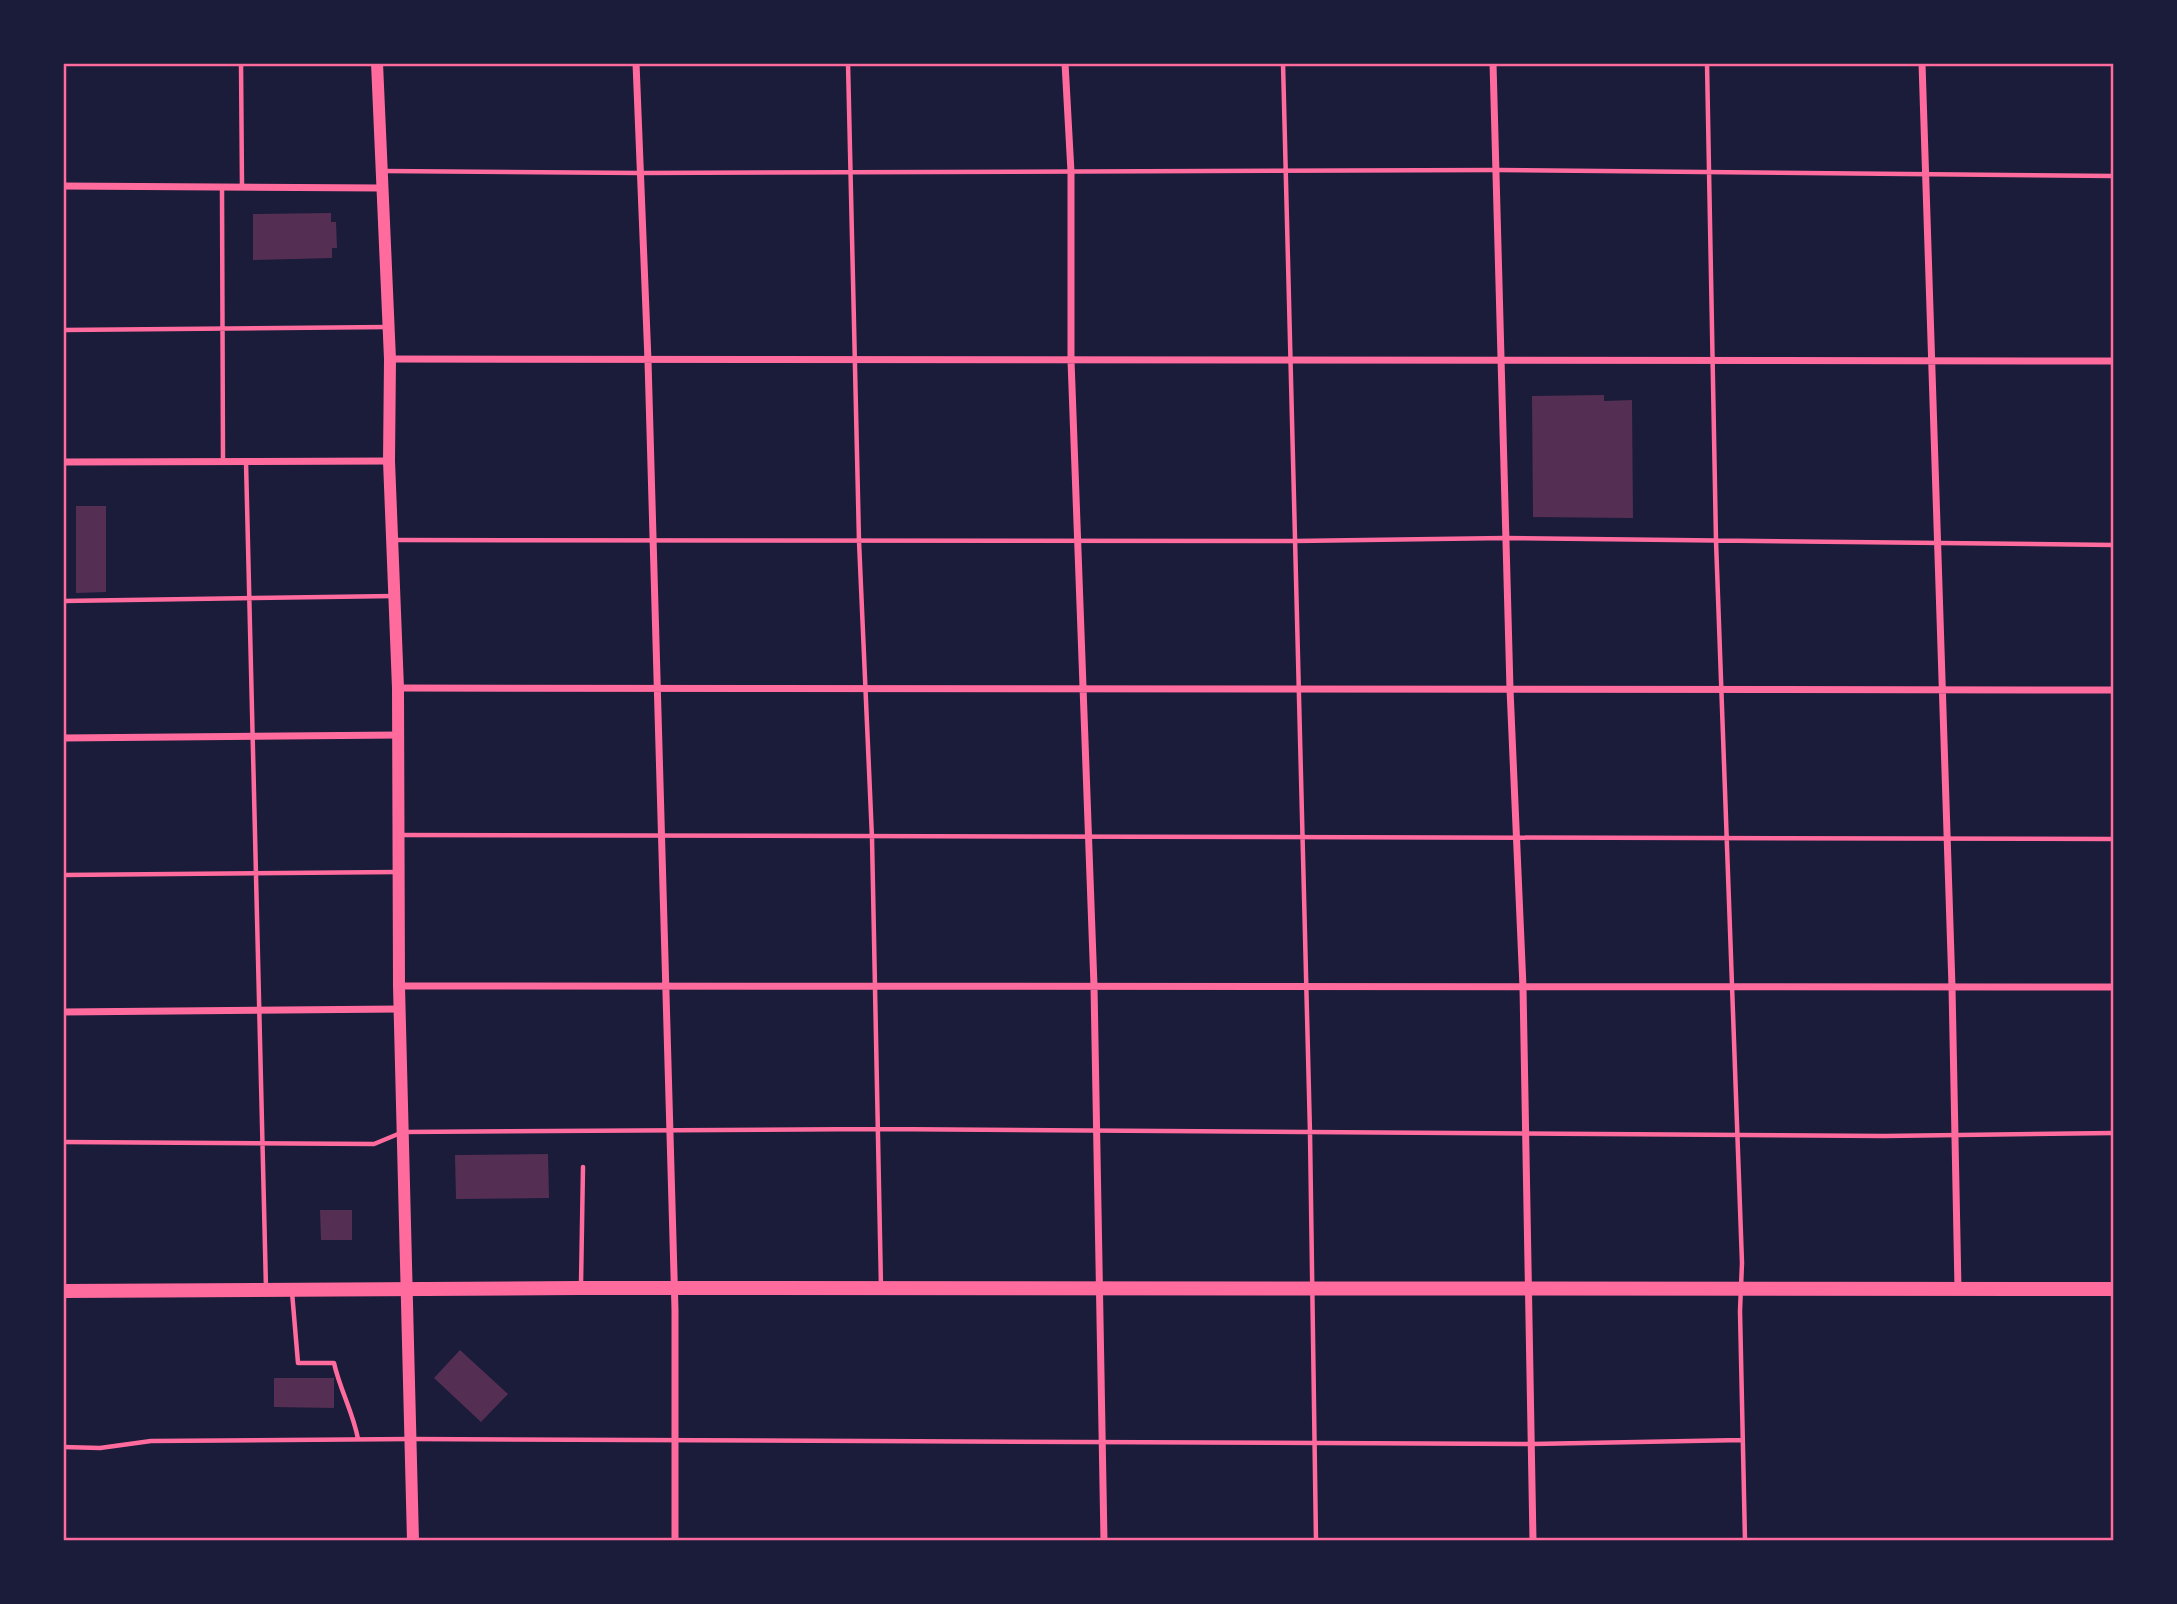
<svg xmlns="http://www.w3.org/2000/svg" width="2177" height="1604" font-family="Overpass,sans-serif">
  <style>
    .building { fill: #542f53 }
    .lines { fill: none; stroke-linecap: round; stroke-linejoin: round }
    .service { stroke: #ff6b9d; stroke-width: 4.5 }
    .minor { stroke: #ff6b9d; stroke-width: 7 }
    .tertiary { stroke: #ff6b9d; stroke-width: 12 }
    .primary { stroke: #ff6b9d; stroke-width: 14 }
    .neatline { fill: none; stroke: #ff6b9d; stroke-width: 2.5 }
  </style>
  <rect width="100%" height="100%" fill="#1b1b3a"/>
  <path class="building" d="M331,213v9h5l1,26h-5v10l-79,2v-46z
    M1604,395v6l28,-1 1,118 -100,-1 -1,-121z
    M76,506h30v86l-30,1z
    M548,1154l1,44 -93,1 -1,-44z
    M320,1210h32v30h-31z
    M460,1350l48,44 -27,28 -47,-44z
    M274,1378h60v30l-60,-1z"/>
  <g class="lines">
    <path class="service" d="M241,63l1,124
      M848,63l11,478 13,297 9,449
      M1283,63l27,1070 6,408
      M1707,63l9,478 26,722 -2,48 5,230
      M383,171l257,2 857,-3 617,6
      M222,188l1,274
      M63,330l325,-3
      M246,462l20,827
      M393,540l902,1 210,-3 609,7
      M63,601l331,-5
      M400,835l1714,4
      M63,875l335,-3
      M63,1142l311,2 29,-12 474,-3 1007,7 230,-3
      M581,1284l2,-117
      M292,1292l6,71h36c6,27 19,49 24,76
      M63,1447l37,1 51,-7 260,-2 1121,5 210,-4"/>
    <path class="minor" d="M636,63l12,298 27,949v231
      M1065,63l6,109v188l23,626 10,555
      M1493,63l17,626 13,298 10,554
      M1922,63l30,924 6,302
      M63,186l319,2
      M390,359l1724,2
      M63,462l326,-1
      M398,688l1716,2
      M63,738l336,-3
      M399,986l1715,1
      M63,1012l336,-3"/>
    <path class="tertiary" d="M377,63l13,296 -1,102 9,227 1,298 14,555"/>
    <path class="primary" d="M63,1291l517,-3 1534,1"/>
  </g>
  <rect width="2177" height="1604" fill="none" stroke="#1b1b3a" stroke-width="130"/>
  <rect x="65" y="65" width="2047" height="1474" class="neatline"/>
</svg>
